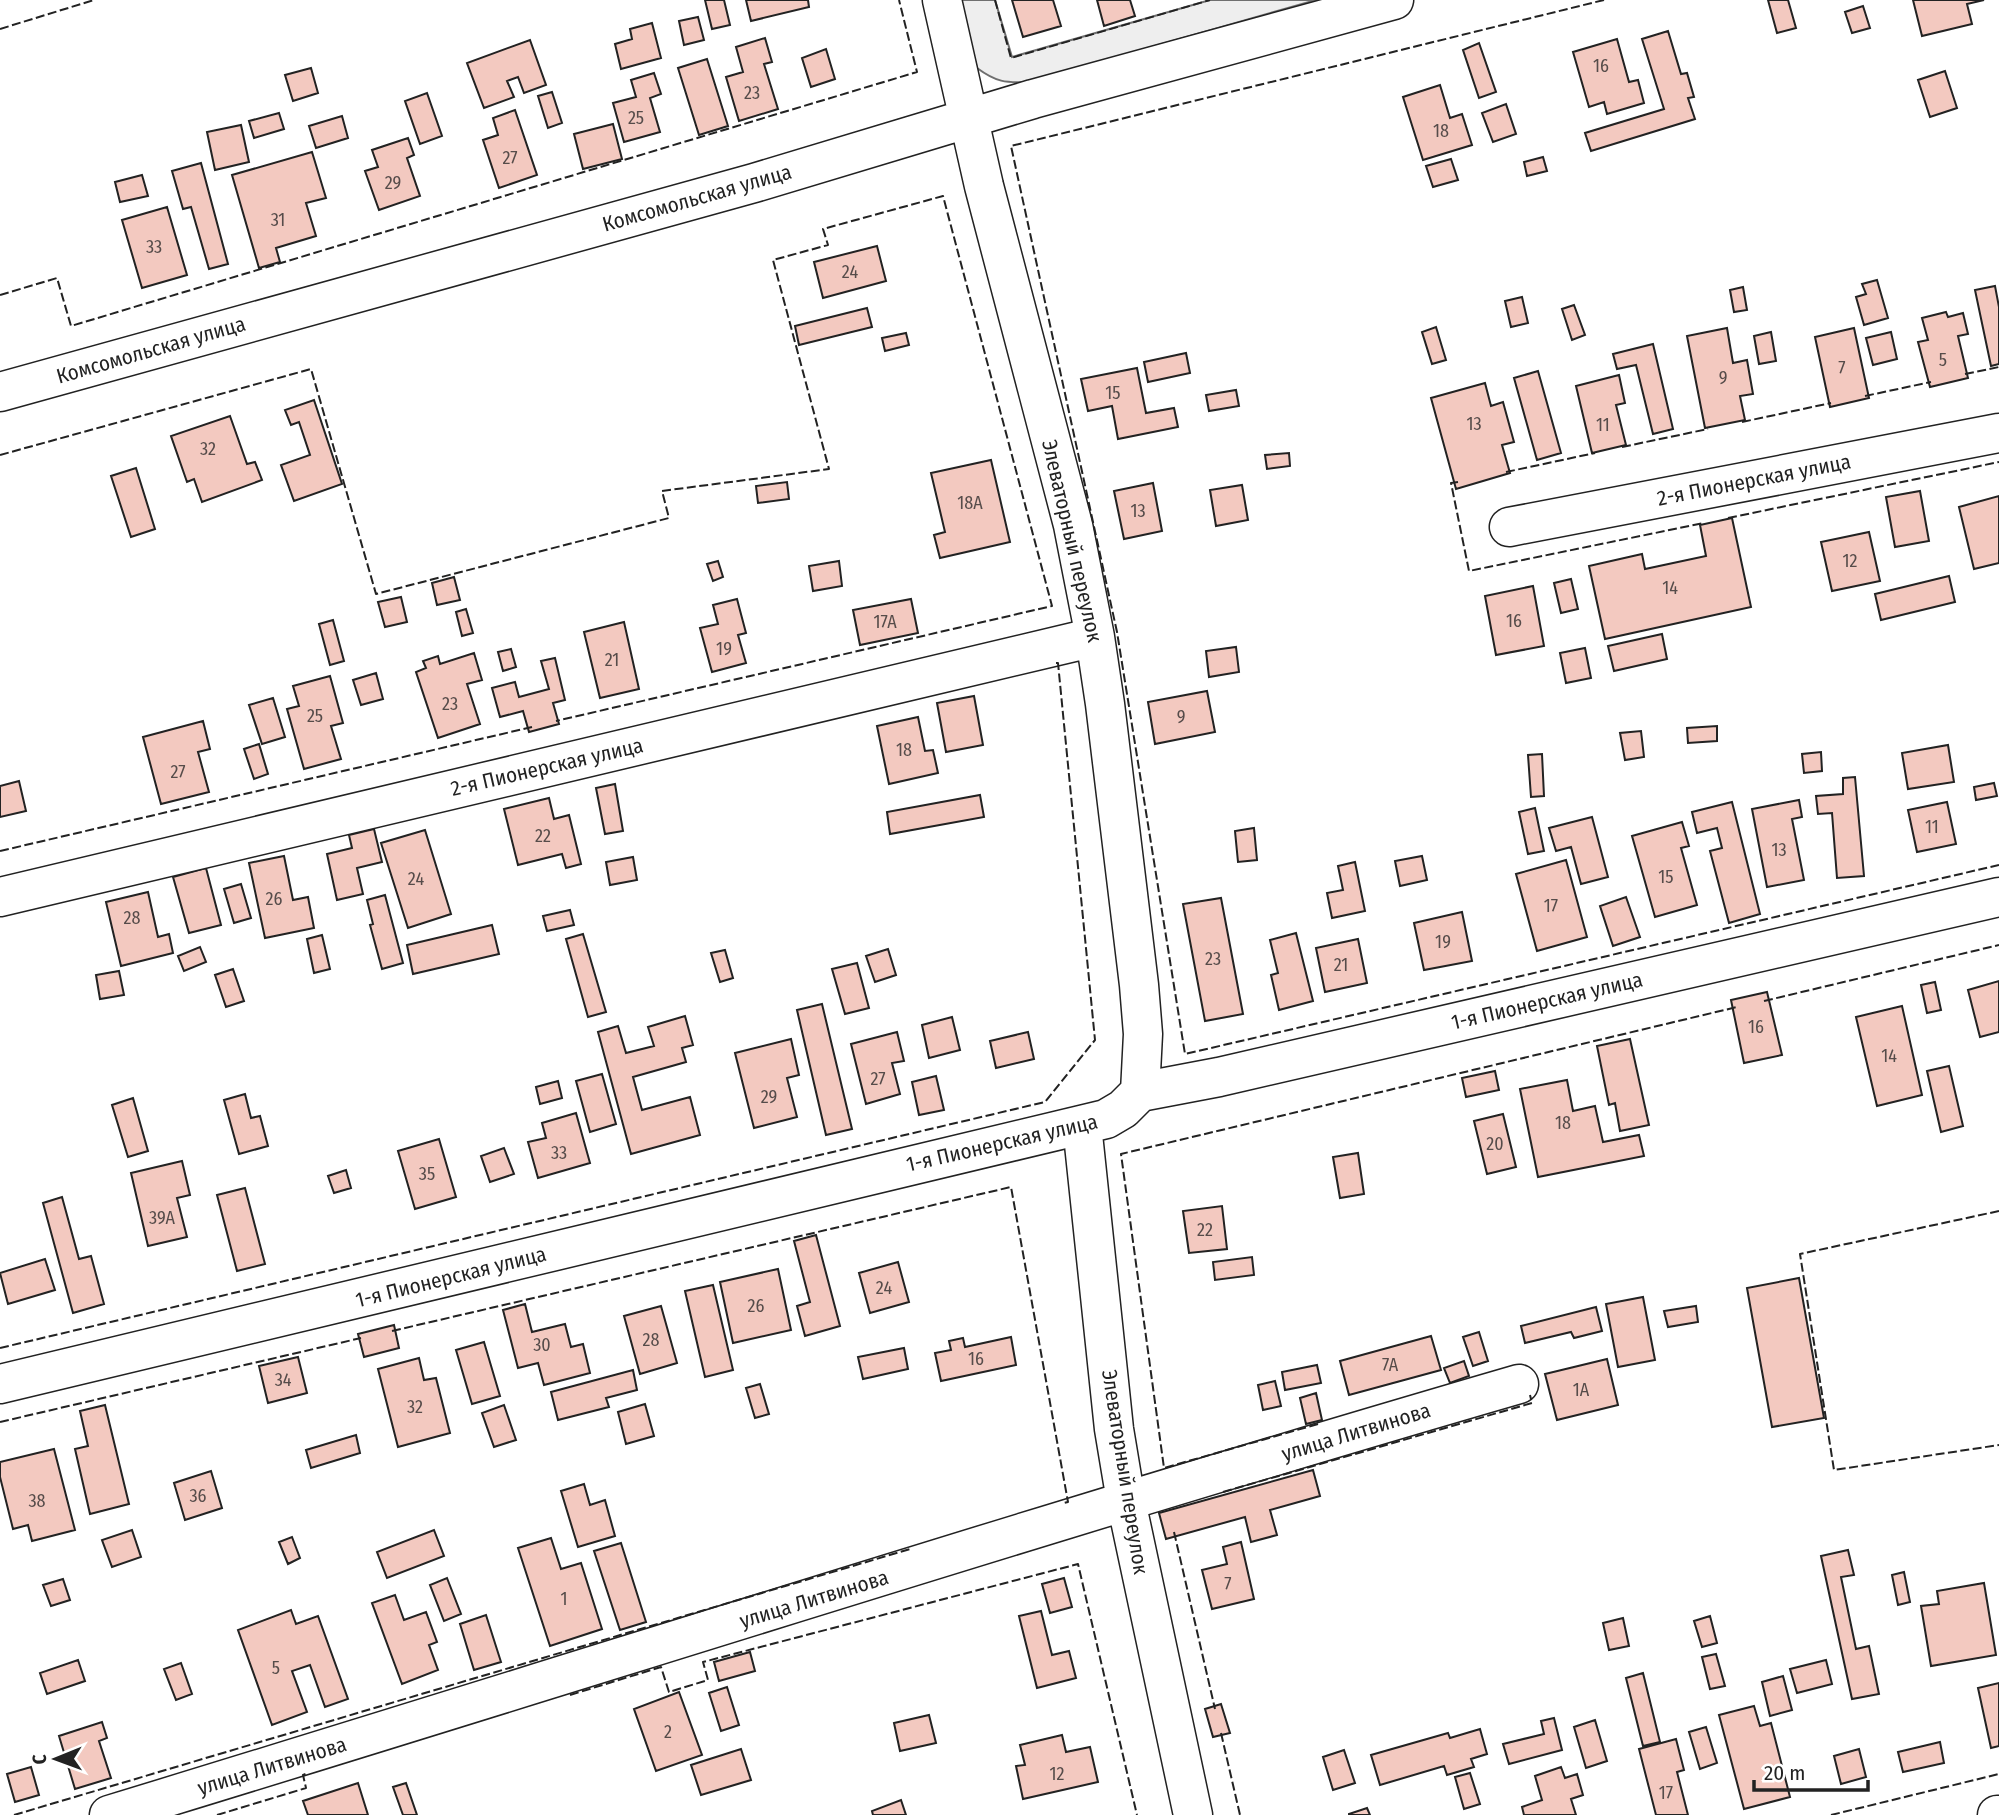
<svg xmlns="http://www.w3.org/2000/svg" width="1999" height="1815" font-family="'Fira Sans Condensed',sans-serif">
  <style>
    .green { fill: #eee; stroke: #6f6f6f; stroke-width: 2 }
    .building { fill: #f3c9c0; stroke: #222; stroke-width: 2 }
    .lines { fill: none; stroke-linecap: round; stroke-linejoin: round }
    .minor-casing { stroke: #222; stroke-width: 41 }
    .minor { stroke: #fff; stroke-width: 38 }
    .fence { stroke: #222; stroke-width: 2; stroke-dasharray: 9 3.5; stroke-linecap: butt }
    .labels { text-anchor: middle; stroke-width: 5; stroke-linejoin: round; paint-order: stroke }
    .number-label { font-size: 18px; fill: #564c4a }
    .street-label { font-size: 21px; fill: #222; stroke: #fff }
  </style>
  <rect width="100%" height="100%" fill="#fff"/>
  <path class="green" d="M959,0h36l17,57 198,-57h106l-287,82c-24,1 -33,0 -52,-14z"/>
  <path class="building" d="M705,0h19l6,25 -18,4z
    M746,0h62l1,7 -58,14z
    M1012,0h41l8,26 -38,11z
    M1097,0h33l5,16 -31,10z
    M1768,0h20l8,28 -19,5z
    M1913,0h71l-17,4 5,20 -50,12z
    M1863,6l7,22 -18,5 -7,-21z
    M698,17l6,23 -20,5 -5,-24z
    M652,23l9,35 -40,11 -6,-25 17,-5 -2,-10z
    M1668,31l13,43 6,-1 7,24 -6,1 7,21 -104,32 -6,-18 79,-24 -22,-70z
    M765,38l7,24 -8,2 14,45 -39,12 -13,-44 17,-5 -7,-25z
    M1617,39l12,43 9,-2 6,23 -37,11 -3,-12 -15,5 -16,-55z
    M530,40l16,45 -22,8 -6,-16 -11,4 7,16 -30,11 -17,-45z
    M1479,43l17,49 -17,6 -16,-48z
    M826,49l9,30 -24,8 -9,-29z
    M707,59l21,67 -29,9 -21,-67z
    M311,68l7,25 -25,8 -8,-26z
    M1945,71l12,37 -27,9 -12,-37z
    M654,73l7,21 -11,4 10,34 -36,10 -11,-39 23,-6 -5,-17z
    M1440,85l10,33 12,-4 10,31 -49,15 -20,-63z
    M552,92l10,31 -14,5 -10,-32z
    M427,93l15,43 -22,8 -15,-43z
    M1506,104l10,30 -23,8 -11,-29z
    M515,110l22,65 -38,13 -16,-48 15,-5 -5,-17z
    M279,113l5,16 -30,9 -5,-17z
    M342,116l6,22 -32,10 -7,-22z
    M613,124l9,35 -39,10 -9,-35z
    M241,125l8,37 -34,8 -8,-38z
    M408,138l6,17 -7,3 13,38 -41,14 -14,-39 13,-4 -6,-17z
    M312,152l14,46 -20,5 10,33 -40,12 4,14 -21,6 -27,-93z
    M1543,157l4,14 -20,5 -3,-14z
    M1451,159l7,21 -25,7 -7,-21z
    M201,163l27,101 -19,5 -18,-62 -8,2 -11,-38z
    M142,175l6,21 -28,6 -5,-20z
    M167,207l20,68 -45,13 -20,-68z
    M877,246l9,35 -63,17 -9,-36z
    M1877,280l11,38 -24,7 -8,-28 10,-3 -4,-10z
    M1995,286l4,21v57l-8,2 -16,-76z
    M1743,287l4,23 -13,2 -4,-22z
    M1522,297l6,26 -17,4 -6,-26z
    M1574,305l11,30 -13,5 -10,-31z
    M867,308l5,19 -73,18 -4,-19z
    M1946,312l2,5 15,-4 5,21 -10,2 10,42 -38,9 -12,-45 10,-2 -6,-22z
    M1436,327l10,33 -14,4 -10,-32z
    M1727,328l6,35 14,-3 6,34 -13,2 5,24 -40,8 -18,-92z
    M1854,328l15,70 -39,9 -15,-70z
    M1771,332l5,29 -17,3 -5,-28z
    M1891,332l6,27 -24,6 -7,-27z
    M906,333l3,12 -24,6 -3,-13z
    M1653,344l20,85 -20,5 -17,-69 -19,4 -4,-15z
    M1186,353l4,20 -42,9 -4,-20z
    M1137,368l9,45 28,-5 4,19 -60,12 -6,-33 -24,5 -7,-32z
    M1538,371l23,82 -24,7 -23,-82z
    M1619,375l6,28 -9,2 10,40 -34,8 -16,-67z
    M1485,383l6,23 12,-4 11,40 -12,3 8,28 -54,16 -25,-91z
    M1236,390l3,16 -30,5 -3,-16z
    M314,400l28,84 -48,17 -13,-36 29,-10 -11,-33 -8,3 -6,-15z
    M230,416l17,48 8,-2 7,18 -60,22 -8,-23 -7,3 -16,-46z
    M1289,453l1,13 -23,3 -2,-14z
    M991,460l19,82 -70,16 -6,-23 11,-3 -14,-59z
    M136,468l19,61 -24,8 -20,-61z
    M787,482l2,17 -31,4 -2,-17z
    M1153,483l9,48 -38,8 -10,-48z
    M1242,485l6,35 -32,6 -6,-36z
    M1920,491l9,50 -34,6 -9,-50z
    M1999,496v67l-25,6 -15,-62z
    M1732,518l19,89 -146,32 -16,-73 53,-12 3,15 61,-13 -6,-31z
    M1869,532l11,49 -48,10 -11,-49z
    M718,561l5,16 -10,4 -6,-17z
    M839,561l3,25 -29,5 -4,-25z
    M1949,576l6,26 -74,18 -6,-26z
    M454,577l6,23 -23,5 -5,-22z
    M1571,579l7,30 -17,4 -7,-30z
    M1533,586l11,60 -48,9 -11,-59z
    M401,597l6,25 -22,5 -7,-25z
    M737,599l9,34 -8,2 8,28 -34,9 -12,-44 18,-4 -5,-19z
    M911,599l7,34 -58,12 -7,-35z
    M466,609l7,24 -11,3 -6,-24z
    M333,620l11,41 -14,4 -11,-41z
    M624,622l15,67 -39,9 -16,-66z
    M1662,634l5,25 -53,12 -6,-25z
    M1236,647l3,25 -30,5 -3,-26z
    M1585,648l6,30 -25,5 -6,-30z
    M511,649l5,18 -13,4 -5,-19z
    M474,653l8,27 -15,4 13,40 -42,14 -22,-66 10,-4 -3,-7 15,-5 2,8z
    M555,658l10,42 -12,3 6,21 -30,8 -6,-21 -23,6 -8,-29 23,-6 4,15 30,-8 -8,-28z
    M376,673l7,26 -22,6 -8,-25z
    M330,676l13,47 -12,3 10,33 -37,10 -17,-60 12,-3 -6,-20z
    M1207,691l8,41 -60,12 -7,-42z
    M974,696l9,49 -37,7 -9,-49z
    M273,698l12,39 -23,7 -13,-39z
    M918,717l7,34 8,-1 5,23 -49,11 -12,-58z
    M203,721l7,28 -12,3 11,40 -48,12 -18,-67z
    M1717,726v15l-29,2 -1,-15z
    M1641,731l3,26 -19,3 -5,-27z
    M259,744l9,30 -14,5 -10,-30z
    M1948,745l6,37 -46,7 -6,-36z
    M1821,752l1,19 -18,2 -2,-19z
    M1542,754l2,42 -13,1 -3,-42z
    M1855,777l9,99 -27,2 -5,-65 -14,1 -2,-18 27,-2v-16z
    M19,781l7,30 -26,6v-31z
    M1994,783l3,13 -21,4 -2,-13z
    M615,784l8,47 -18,3 -9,-46z
    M980,795l4,22 -94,17 -3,-22z
    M549,798l5,21 15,-4 12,49 -15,4 -4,-14 -44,11 -14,-56z
    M1799,800l3,17 -10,2 12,61 -37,7 -15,-78z
    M1732,802l28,112 -31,9 -19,-72 12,-3 -5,-20 -20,5 -5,-21z
    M1947,802l9,42 -39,8 -9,-42z
    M1535,808l9,43 -16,3 -9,-42z
    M1592,817l16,60 -27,7 -10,-37 -15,4 -7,-23z
    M1682,822l7,24 -8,2 16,57 -42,12 -23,-81z
    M1254,828l3,32 -19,2 -3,-31z
    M374,829l8,33 -25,6 6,26 -26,6 -10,-46 25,-6 -3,-13z
    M425,830l26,84 -43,14 -27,-85z
    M284,856l9,44 15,-3 6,31 -49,10 -16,-75z
    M1422,856l5,24 -27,6 -5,-25z
    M633,857l4,23 -27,5 -4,-23z
    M1566,860l21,77 -50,14 -21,-77z
    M1355,862l10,49 -33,7 -5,-25 16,-3 -5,-24z
    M206,868l15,57 -32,8 -16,-56z
    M241,884l10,34 -17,5 -10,-34z
    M148,892l10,45 11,-3 4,19 -52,13 -15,-64z
    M385,895l18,68 -21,6 -12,-44 3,-1 -6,-24z
    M1626,897l14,40 -27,9 -13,-40z
    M1221,898l22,116 -38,7 -22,-117z
    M570,910l4,15 -27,6 -4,-15z
    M1462,912l10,49 -48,9 -10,-47z
    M492,925l7,29 -86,20 -6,-29z
    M1296,933l17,68 -34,9 -8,-35 7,-2 -8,-33z
    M583,934l23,78 -18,5 -22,-78z
    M322,935l8,34 -16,4 -7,-34z
    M1358,939l9,44 -42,9 -9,-44z
    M200,947l6,15 -22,9 -6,-15z
    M888,949l8,26 -21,7 -9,-26z
    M725,950l8,28 -13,4 -9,-29z
    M857,963l12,45 -24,6 -13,-45z
    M233,969l11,32 -18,6 -11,-32z
    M119,971l5,24 -24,4 -4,-24z
    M1999,981v51l-19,5 -12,-47z
    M1935,982l6,28 -14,3 -6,-28z
    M1767,992l15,63 -38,8 -13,-63z
    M822,1004l30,125 -26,6 -29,-125z
    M1902,1006l20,89 -45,11 -21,-89z
    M685,1016l8,29 -11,3 4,14 -53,15 9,33 48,-13 10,38 -69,19 -33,-122 20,-6 8,27 28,-7 -6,-19z
    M952,1017l8,33 -31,8 -7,-33z
    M897,1032l7,29 -12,2 8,31 -34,10 -15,-60z
    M1028,1032l6,27 -38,9 -6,-27z
    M791,1039l8,36 -12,3 10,39 -43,11 -19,-75z
    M1630,1039l19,86 -29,6 -5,-28 -6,2 -12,-59z
    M1949,1066l14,60 -22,6 -14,-61z
    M1495,1071l4,19 -33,7 -4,-19z
    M602,1074l14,50 -26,8 -14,-51z
    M936,1076l8,34 -25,5 -7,-33z
    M1567,1080l6,31 22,-5 8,36 36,-7 5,21 -106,21 -18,-88z
    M558,1081l4,17 -22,6 -4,-17z
    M245,1094l6,24 9,-2 8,30 -29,8 -15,-54z
    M133,1098l15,53 -20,6 -16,-52z
    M576,1113l14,50 -52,15 -10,-36 18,-4 -4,-15z
    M1503,1114l13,53 -29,7 -13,-53z
    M439,1139l17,58 -41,12 -17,-58z
    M504,1148l10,26 -24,8 -9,-26z
    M1358,1153l6,41 -24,4 -7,-41z
    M182,1161l8,34 -13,3 10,39 -39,9 -17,-73z
    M346,1170l5,18 -17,5 -6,-17z
    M245,1188l20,76 -28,7 -20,-76z
    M62,1197l17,62 12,-3 13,48 -31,9 -30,-110z
    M1222,1206l5,43 -38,4 -6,-42z
    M816,1235l24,91 -35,10 -8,-30 13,-4 -16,-61z
    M1252,1257l2,18 -39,5 -2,-18z
    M45,1259l10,31 -47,14 -8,-31z
    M898,1262l11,40 -39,11 -11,-40z
    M778,1269l13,61 -58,13 -13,-61z
    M1799,1278l25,140 -52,9 -25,-139z
    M713,1285l20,85 -28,7 -20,-86z
    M1643,1297l12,63 -37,7 -12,-63z
    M525,1304l7,28 33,-8 6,23 12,-3 7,29 -46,12 -6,-22 -20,5 -15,-58z
    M661,1306l16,57 -37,11 -16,-58z
    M1696,1306l2,16 -30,5 -4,-16z
    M1596,1307l6,24 -28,7 -3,-6 -46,11 -4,-17z
    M394,1325l5,23 -35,9 -6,-23z
    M1479,1332l9,29 -15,5 -10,-29z
    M1431,1336l10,34 -92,25 -9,-34z
    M1011,1337l5,28 -75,16 -6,-28 16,-3 -2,-9 14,-3 2,9z
    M484,1342l16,54 -28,8 -16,-54z
    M904,1348l4,21 -45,10 -5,-22z
    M298,1357l9,36 -39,10 -9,-37z
    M419,1358l5,22 12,-2 14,55 -52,14 -20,-78z
    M1607,1359l11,46 -61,15 -12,-46z
    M1464,1361l5,15 -19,7 -6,-15z
    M1317,1365l4,18 -36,7 -3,-18z
    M633,1370l4,20 -31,8 3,9 -51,13 -7,-28z
    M1275,1381l6,25 -18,4 -5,-25z
    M760,1384l9,30 -14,4 -9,-30z
    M1316,1393l6,27 -16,4 -6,-26z
    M645,1404l9,32 -28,8 -8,-32z
    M105,1405l24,99 -39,10 -15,-65 13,-3 -8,-35z
    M504,1405l12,35 -22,7 -12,-34z
    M356,1435l4,18 -49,15 -5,-18z
    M54,1449l21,81 -43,11 -4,-16 -15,4 -13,-52v-15z
    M1313,1470l7,26 -50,14 7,25 -26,7 -6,-25 -79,22 -7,-26z
    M211,1471l11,37 -37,12 -11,-37z
    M584,1484l6,21 15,-5 10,36 -37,11 -17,-56z
    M132,1530l9,27 -29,10 -10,-27z
    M434,1530l10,26 -57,22 -10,-26z
    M292,1537l8,21 -12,6 -9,-22z
    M551,1538l10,31 20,-6 21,66 -52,17 -32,-98z
    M1241,1542l13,57 -42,10 -10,-39 25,-6 -4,-17z
    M621,1543l25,79 -26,8 -26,-79z
    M1848,1550l6,25 -13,2 15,72 13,-3 10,48 -27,5 -31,-143z
    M1904,1572l6,30 -12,3 -6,-30z
    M447,1578l14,36 -17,7 -14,-36z
    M1064,1578l8,29 -22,6 -8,-29z
    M63,1579l7,21 -19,6 -8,-21z
    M1984,1583l12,72 -65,11 -10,-60 18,-2 -2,-13z
    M395,1595l9,25 22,-8 11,30 -8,3 9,25 -36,14 -30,-81z
    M291,1610l5,14 22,-8 30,83 -23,8 -15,-42 -18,6 15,41 -35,13 -34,-95z
    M1041,1611l11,44 17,-4 7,27 -39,10 -18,-72z
    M486,1615l15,47 -27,8 -14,-46z
    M1710,1616l7,27 -15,4 -8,-26z
    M1623,1618l6,28 -20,4 -6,-27z
    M750,1652l5,19 -36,10 -5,-19z
    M1716,1654l9,32 -15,3 -8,-32z
    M78,1660l7,21 -38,13 -7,-21z
    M1826,1660l6,24 -35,9 -7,-24z
    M181,1663l11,31 -16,6 -12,-31z
    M1643,1673l17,69 -17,4 -17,-68z
    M1783,1676l9,34 -22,6 -8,-34z
    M1999,1683v63l-8,2 -13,-60z
    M727,1687l12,38 -18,6 -12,-38z
    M679,1692l23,63 -46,16 -22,-62z
    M1221,1704l9,29 -17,4 -8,-28z
    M1754,1706l6,20 11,-3 19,74 -46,12 -25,-94z
    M929,1715l7,28 -36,8 -6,-28z
    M1554,1718l8,32 -53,14 -6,-20 41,-10 -3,-13z
    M1595,1720l12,41 -21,7 -12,-41z
    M102,1722l5,16 -8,3 12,37 -36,11 -16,-53z
    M1706,1727l11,36 -17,6 -11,-37z
    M1480,1729l7,25 -16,5 3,8 -27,8 -3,-9 -64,19 -9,-30 77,-22 2,5z
    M1062,1735l4,17 24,-5 8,35 -75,17 -7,-33 9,-1 -5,-20z
    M1676,1739l8,31 -7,2 11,43h-32l-17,-66z
    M1940,1742l4,21 -41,9 -5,-20z
    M741,1749l10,31 -50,15 -10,-30z
    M1859,1749l7,28 -25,7 -7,-28z
    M1344,1750l11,33 -22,7 -10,-33z
    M31,1767l8,28 -24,7 -8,-28z
    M1561,1767l4,11 12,-4 6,21 -12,4 5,16h-52l-2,-8 20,-7 -7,-24z
    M1470,1773l10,31 -16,5 -9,-32z
    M358,1783l10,32h-60l-5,-14z
    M406,1783l11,32h-14l-10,-28z
    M901,1800l5,15h-33l-1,-4z
    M1367,1808l3,7h-21v-1z"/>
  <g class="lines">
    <g class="minor-casing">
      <path id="minor" d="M942,0l42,186 89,339 22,112 10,67 34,281 4,49 -3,58
        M0,392l754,-209 279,-84 361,-99
        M1509,527l490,-94
        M0,897l1095,-260
        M1082,1125l32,304 12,72 67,314
        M0,1384l1106,-265 17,-10 17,-17 79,-15 780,-180
        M109,1815c470,-143 938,-294 1410,-431
        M1997,1815h2"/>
    </g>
    <use href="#minor" class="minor"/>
    <path class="fence" d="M995,0l16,58 199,-58
      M1604,0l-593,146 106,486 68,422 814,-189
      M0,29l94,-29
      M0,295l57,-17 14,48 846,-254 -18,-72
      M1965,374l34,-7
      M1865,396l66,-14
      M1742,422l89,-19
      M1622,447l86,-18
      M0,455l311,-86 65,225 293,-76 -7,-27 167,-22 -56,-209 55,-15 -5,-16 120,-33 109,410 -496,115
      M1506,472l89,-19
      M1458,482l-7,1 18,88 235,-48
      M1728,518l271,-56
      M0,851l532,-124
      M1764,1001l235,-56
      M1999,1211l-199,43 34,216 165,-25
      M392,1331l619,-144 57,315 -4,1
      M0,1348l1045,-246 50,-62 -37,-377h-4
      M0,1422l361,-84
      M1318,1424l-154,44 -43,-314 616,-147
      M1223,1492l309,-89 -2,-8
      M1174,1532l41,177
      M570,1695l91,-28 8,25 39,-12 -5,-18 375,-98 59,251
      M1221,1733l19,82
      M14,1815l896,-266
      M217,1815l89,-27 -3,-13 5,-2
      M1831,1815l168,-41"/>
  </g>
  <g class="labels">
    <g class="number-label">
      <text x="1601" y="72">16</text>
      <text x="752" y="99">23</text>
      <text x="636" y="124">25</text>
      <text x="1441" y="137">18</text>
      <text x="510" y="164">27</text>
      <text x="393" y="189">29</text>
      <text x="278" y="226">31</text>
      <text x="154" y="253">33</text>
      <text x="850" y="278">24</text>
      <text x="1943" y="366">5</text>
      <text x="1842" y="374">7</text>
      <text x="1723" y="384">9</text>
      <text x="1113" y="399">15</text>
      <text x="1474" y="430">13</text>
      <text x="1603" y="431">11</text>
      <text x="208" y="455">32</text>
      <text x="970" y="509">18А</text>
      <text x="1138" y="517">13</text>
      <text x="1850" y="567">12</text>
      <text x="1670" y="594">14</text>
      <text x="1514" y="627">16</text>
      <text x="885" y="628">17А</text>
      <text x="724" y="655">19</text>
      <text x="612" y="666">21</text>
      <text x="450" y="710">23</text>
      <text x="315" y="722">25</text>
      <text x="1181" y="723">9</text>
      <text x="904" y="756">18</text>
      <text x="178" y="778">27</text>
      <text x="1932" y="833">11</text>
      <text x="543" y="842">22</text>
      <text x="1779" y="856">13</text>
      <text x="1666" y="883">15</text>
      <text x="416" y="885">24</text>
      <text x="274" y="905">26</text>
      <text x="1551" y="912">17</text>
      <text x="132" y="924">28</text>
      <text x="1443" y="948">19</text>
      <text x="1213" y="965">23</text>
      <text x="1341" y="971">21</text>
      <text x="1756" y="1033">16</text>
      <text x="1889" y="1062">14</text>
      <text x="878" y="1085">27</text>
      <text x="769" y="1103">29</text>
      <text x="1563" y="1129">18</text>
      <text x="1495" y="1150">20</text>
      <text x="559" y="1159">33</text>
      <text x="427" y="1180">35</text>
      <text x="162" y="1224">39А</text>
      <text x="1205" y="1236">22</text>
      <text x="884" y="1294">24</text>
      <text x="756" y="1312">26</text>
      <text x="651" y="1346">28</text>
      <text x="542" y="1351">30</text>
      <text x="976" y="1365">16</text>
      <text x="1390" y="1371">7А</text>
      <text x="283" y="1386">34</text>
      <text x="1581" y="1396">1А</text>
      <text x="415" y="1413">32</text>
      <text x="198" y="1502">36</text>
      <text x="37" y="1507">38</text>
      <text x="1228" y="1590">7</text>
      <text x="564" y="1605">1</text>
      <text x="276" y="1674">5</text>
      <text x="668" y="1738">2</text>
      <text x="1057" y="1780">12</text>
      <text x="1666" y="1799">17</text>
    </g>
    <g class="street-label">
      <text transform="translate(697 198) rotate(-16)" y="7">Комсомольская улица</text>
      <text transform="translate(151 350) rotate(-16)" y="7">Комсомольская улица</text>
      <text transform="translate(1754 480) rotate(-11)" y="7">2-я Пионерская улица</text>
      <text transform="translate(1072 541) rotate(77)" y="7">Элеваторный переулок</text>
      <text transform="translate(547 767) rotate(-13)" y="7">2-я Пионерская улица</text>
      <text transform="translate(1547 1001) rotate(-13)" y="7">1-я Пионерская улица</text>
      <text transform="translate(1002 1143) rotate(-13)" y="7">1-я Пионерская улица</text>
      <text transform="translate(451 1277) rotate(-14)" y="7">1-я Пионерская улица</text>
      <text transform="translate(1356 1432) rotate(-17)" y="7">улица Литвинова</text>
      <text transform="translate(1125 1472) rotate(81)" y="7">Элеваторный переулок</text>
      <text transform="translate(814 1599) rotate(-17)" y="7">улица Литвинова</text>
      <text transform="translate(272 1766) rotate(-17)" y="7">улица Литвинова</text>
    </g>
  </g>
  <g transform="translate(56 1759) rotate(269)" stroke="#ffffff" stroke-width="5" paint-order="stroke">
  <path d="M0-5L12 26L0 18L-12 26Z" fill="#222222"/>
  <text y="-10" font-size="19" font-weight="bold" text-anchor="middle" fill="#222222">С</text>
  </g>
  <path d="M1754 1780v10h114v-10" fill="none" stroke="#222222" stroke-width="3.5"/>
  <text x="1764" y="1780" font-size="21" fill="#222222" stroke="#ffffff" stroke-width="5" paint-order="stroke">20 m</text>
</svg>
